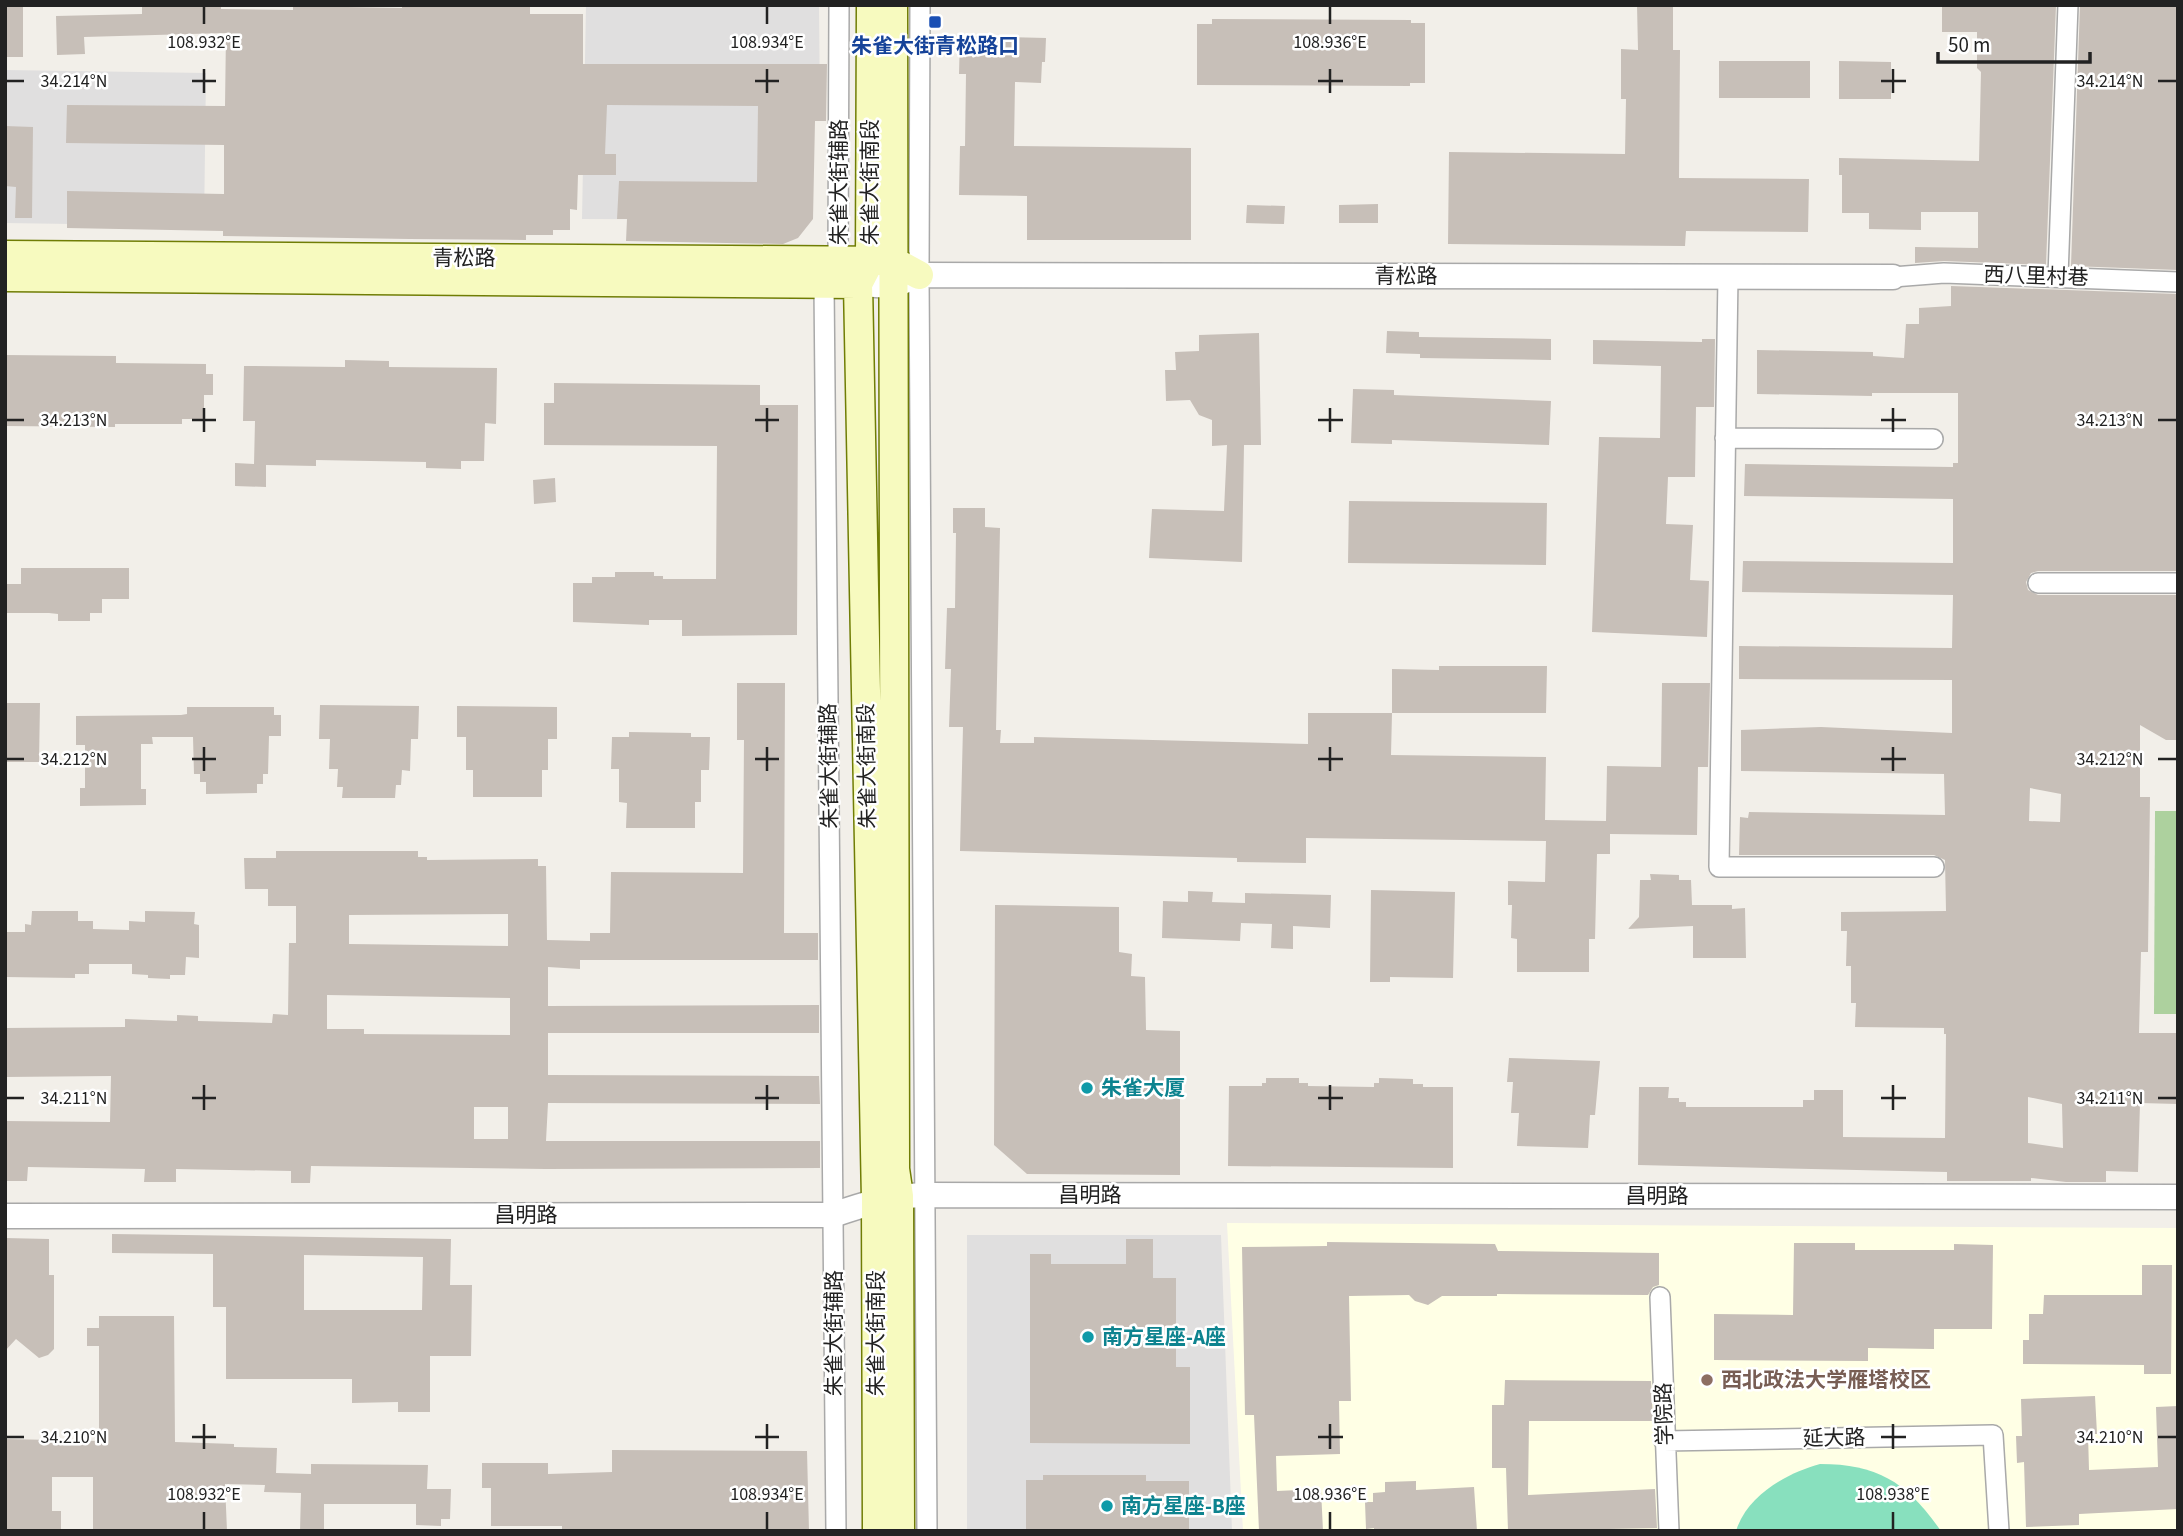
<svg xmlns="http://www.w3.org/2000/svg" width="2183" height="1536" font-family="'Source Sans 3','Noto Sans SC',sans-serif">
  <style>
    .residential { fill: #e0dfdf }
    .education { fill: #ffffe5 }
    .forest { fill: #add19e }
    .pitch { fill: #88e0be }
    .building { fill: #c7bfb8; fill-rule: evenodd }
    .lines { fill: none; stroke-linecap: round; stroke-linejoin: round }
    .minor-casing { stroke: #a9a9a9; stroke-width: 22 }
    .tertiary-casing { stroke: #a9a9a9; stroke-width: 27 }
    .secondary-casing { stroke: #707d05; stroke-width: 31 }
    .minor { stroke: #fff; stroke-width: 19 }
    .tertiary { stroke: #fff; stroke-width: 24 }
    .secondary { stroke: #f7fabf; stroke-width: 28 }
    .ticks { fill: none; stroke: #222; stroke-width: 2.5 }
    .transit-dot { fill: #1a4fb4; stroke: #fff; stroke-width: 2.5 }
    .culture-dot { fill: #0f9aa8; stroke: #fff; stroke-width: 2.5 }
    .education-dot { fill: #8d6e63; stroke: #fff; stroke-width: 2.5 }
    .labels { text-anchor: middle; stroke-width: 5; stroke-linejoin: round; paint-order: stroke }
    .transit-label { font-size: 21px; font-weight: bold; fill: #164399; stroke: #fff }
    .street-label { font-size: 21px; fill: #222; stroke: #fff }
    .culture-label { font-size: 21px; font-weight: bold; fill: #0d838f; stroke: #fff; text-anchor: start }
    .education-label { font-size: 21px; font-weight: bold; fill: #785e54; stroke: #fff; text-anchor: start }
    .ticks-label { font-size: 18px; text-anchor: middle; fill: #222; stroke: #fff; stroke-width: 5; stroke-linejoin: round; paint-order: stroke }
  </style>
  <rect width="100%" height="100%" fill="#f2efe9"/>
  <path class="residential" d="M586,5h233l1,109h-24l5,106 -219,-1z
    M5,70l201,3 -2,153 -199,-3z
    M967,1235h254l11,296h-265z"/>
  <path class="education" d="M1227,1223l951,5v303h-935z"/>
  <path class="forest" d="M2155,811h23v203h-24z"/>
  <path class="pitch" d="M1820,1464c59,0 87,19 121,67h-205c11,-36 51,-58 84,-67z"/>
  <path class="building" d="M142,5h79v4l72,1v-4l109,2v-3h128v9h53v50h244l-1,57h-11l-2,98 -15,19 -15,6 -157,-3 1,-22h-10l2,-38 138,1 1,-76 -151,-1 -2,49h11v21h-38l-1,35 -7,-1v21h-17v5h-27v5l-117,-1 -186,-3v-5l-156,-3v-37l157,3v-49l-158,-2 1,-38 158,1 1,-73 -142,4 1,17 -28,1 -1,-39 86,-2z
    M1637,5h36v45h7l-1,128 130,1 -1,53 -122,-1 -1,15 -237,-2 1,-92 176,2 1,-55h-5v-50l17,1z
    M1942,5h114l-10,260 -102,-4 -29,2v-16l63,1v-36h-57v18l-52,-1v-16h-27v-38h-3v-17l140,3 2,-89 -4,-4v-36h-35z
    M2080,5h97l1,265 -107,-4z
    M5,7h18v50h-18z
    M1212,19l199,1v3h14v60h-15v3l-213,-1v-61h15z
    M960,36l86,2 -1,24h-3l-1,21 -26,-1 -1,64 177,2v92h-164v-44l-68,-1 1,-49h5l1,-72h-7z
    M1719,61h91v37h-91z
    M1839,61l52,1v37h-52z
    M5,126l28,1 -1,91h-17l1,-31 -11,-1z
    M1378,204v19h-39v-18z
    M1247,205l38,1 -1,18 -38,-1z
    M1951,286l227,8v277h-140l-7,2 -5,9 2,8 10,5h140v145h-12l-26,-15v72h10l-2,155h-7l-2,81h39v71l-38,-1 -2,69 -32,-1v11h-40l-35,-4v3h-84v-9l-309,-7 1,-78h30l-1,11h11v4h7v5h117v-7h11v-10h29v47l102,1 1,-104h-2v-6l-89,-1 1,-24h-5v-37h-5l1,-35h-6v-19l105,-1 -1,-51 -11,-5h-195l1,-38 8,1 1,-6 196,3 -1,-41 -203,-3v-41l80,-3 131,6v-53l-213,-1v-33l213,2 1,-53 -211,-3 1,-31 210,2v-64l-209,-3 1,-32 208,3v-4h5v-70h-86v3l-115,-2v-44l116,2v4l31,2 2,-34h13v-16l32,-2zM2030,788l31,6 -1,28 -31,-1zM2028,1097l34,7 1,44 -35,-5z
    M1387,331l32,1v5l132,2v21l-131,-2v-4l-34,-1z
    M1259,333l2,112h-17l-2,117 -93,-4 3,-49 72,2 3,-66 -15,1v-26l-13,-5 -9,-15 -24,1 -1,-31h11l-1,-18 24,-1v-16z
    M1702,339h13l-1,68h-18l-1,70h-27l-2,47 27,1 -3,55 19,1 -2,56 -115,-5 7,-195 61,1 1,-72 -68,-2v-24l109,2z
    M5,355l111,1v7l90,1v10h7v21h-9v24h-22v5h-67v3l-110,-1z
    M345,360l44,1v6l108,1 -1,56 -11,-1 -1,38h-23v8l-35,-1v-6l-110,-2v6l-50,-1v22l-31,-1v-23l19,1 1,-43h-12l1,-55 101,1z
    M554,383l206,2v20h38l-1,230 -115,1v-16h-33v5l-76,-3v-39h19v-6h23v-5h39v4h9v3h53l1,-133 -173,-1v-42h10z
    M1353,389l41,1v5l157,6 -2,44 -157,-5v4l-41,-1z
    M555,478l1,24 -22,2 -1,-24z
    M1349,501l198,2 -1,62 -198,-2z
    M953,508h32v19l15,1 -4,202h5l-1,13h34v-6l274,7v-31h84l-1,42 155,2 -1,63 61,1 1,-55 54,1 1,-84h48l-2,84h-10l-1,68 -87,-1v20h-13l-2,85h-6v33h-72v-33l-6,-1 1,-33h-4v-24l37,1 1,-41 -240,-3v25l-69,-1v-4l-277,-7 3,-124h-14l2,-58h-6l2,-61h8l1,-75h-3z
    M21,568h108v31h-27v14h-12v8h-32v-7l-9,-1h-44v-29h16z
    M1439,666h108l-1,47h-154v-44l47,1z
    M737,683h48l-1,250h34v27h-238v9l-32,-2v39l271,-1v28h-271v42l271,1 1,28 -272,-1 -2,38h274v27l-274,1 -235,-3 -1,17h-19v-12l-115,-2v13h-32l1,-13 -117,-2 -1,14h-22v-60l105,1 1,-46 -106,1v-49l120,-1v-8l52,2v-6l21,1v5l74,2 1,-9 15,1 1,-72h7v-37h-28v-17h-23l-1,-31h32v-7h142v6h9v3l111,-1v7h8l1,74 43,1v-8h20l1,-61 132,1 1,-133h-7zM508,914v32l-159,-2v-29zM327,995l183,3v37l-146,-1v-5h-37zM474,1107h34v32h-34z
    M5,703h35l-1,59h-34z
    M320,705l99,1 -1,33h-7l-1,32 -8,-1 -1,15h-5l-1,13h-53l1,-11h-6l1,-18h-9l1,-30h-11z
    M457,706l100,1v32h-9v31h-6v27h-69v-27h-7v-33h-9z
    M187,707h87v8h7v21h-12l-1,38h-5v10h-6v9l-51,1v-12h-6v-8h-6l-1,-37h-41l1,7h-12v45h5v16l-66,1v-18h5v-43h-9v-29l105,-1 6,-1z
    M629,732l62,1v4h19l-1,33h-8v32h-6v26h-69l1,-25 -8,-1v-33h-8l1,-32h17z
    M1650,874l29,1v5h12l1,25h40v4l13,-1 1,50h-53v-32l-65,3 11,-12 1,-37h11z
    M1371,890l84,2 -2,86 -63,-1v5h-20z
    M1188,891l25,1 -1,10 33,1v-10l86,2 -1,33 -37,-2v23l-22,-1 1,-24 -31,-1 -1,18 -78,-3 1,-37 25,1z
    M995,905l124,2v45l13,2 -1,22 14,1 1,53 34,1v144l-153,-1 -33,-29z
    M32,911h46v10h15v8l36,1v-9l16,1v-11l50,1 -1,12 5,1v33l-13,-1 -1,18h-15v4l-22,-1v-3l-16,-1v-10h-43v10h-14v4l-70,-1v-45h20v-8l6,1z
    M1509,1058l91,3 -5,54h-5l-2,33 -71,-2 2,-33h-8l2,-31h-6z
    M1266,1078h33v5h9v3l66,1v-4h5v-5l34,1v5h10v3h30v81l-225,-2 1,-80h33v-3h4z
    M112,1234l339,5 -1,46h22l-1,71h-41v56h-32v-10l-46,1v-24h-126v-72h-13v-53l-101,-1zM304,1255l119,2 -1,53h-118z
    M5,1238l44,1v36h5v74l-6,6 -9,3 -23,-19 -11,12z
    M1126,1239h27v39h23v89h14v77l-160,-1v-189h21v10h75z
    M1327,1242l168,2 3,7 161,2v32l-6,2 -5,8 -151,-1v2h-55l-14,9 -13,-4 -6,-6 -60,1 2,105h-12l1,53 -64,2 1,35 44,-2 2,42h-64l-5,-116h-9l-3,-168 85,-1z
    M1794,1243h61v7h99v-6l39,1 -1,84h-58v20l-66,-1v13l-154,-1v-46l79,1z
    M2142,1265h30l-1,109h-27v-9l-121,-1v-24h6v-26h14l1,-19h98z
    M99,1316h75l1,126 59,2v3l43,1 -1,25 35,1v-10l117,1 -1,24h24l-1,30h-9v7l-25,-1v-21h-92v27h-24l1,-38 -37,-1 1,-7 -40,-1 2,47h-134v-54h-41v34h9v20h-56v-92l94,2v-95h-12v-18h12z
    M1505,1380l146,1 2,40h-124l-1,74 127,-6 2,39 -149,3 -2,-63h-14v-63h12z
    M2095,1396l2,38h-9l1,36 69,-3 -2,-60 22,-1v103l-99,5v11l-53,2 -2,-65 -7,1 -1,-27h6l-1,-37z
    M612,1450l195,1 2,80h-247v-5h-71v-38h-9v-25h66v11l64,-2z
    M1043,1475h103v6h43v50h-163v-51h17z
    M1416,1481v9l58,-3 3,44h-103v-3l-8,1 -1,-27h8v-9l12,-1v-10z"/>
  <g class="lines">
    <g class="minor-casing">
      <path id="minor" d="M920,5l-1,270 8,1256
        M1728,276l-9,591h215
        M2058,276l10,-271
        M1893,277l51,-4 234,9
        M1725,438l208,1
        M2038,583h140
        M1660,1297l9,234
        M1664,1441l329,-6 6,96
        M836,1531l-12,-1246 14,-24 1,-256"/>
    </g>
    <g class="tertiary-casing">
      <path id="tertiary" d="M858,284l35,2 26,-11 974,2
        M5,1216l828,-1c31,-11 58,-19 92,-20l1253,2"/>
    </g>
    <g class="secondary-casing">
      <path id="secondary" d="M871,5l-1,256 -12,23 18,916 1,331
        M893,5l2,1164 4,27 1,335
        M5,255l888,6 26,14
        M5,277l853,7"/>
    </g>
    <use href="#minor" class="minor"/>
    <use href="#tertiary" class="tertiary"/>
    <use href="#secondary" class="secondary"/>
  </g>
  <path class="ticks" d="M204,7v17M767,7v17M1330,7v17M204,69v24M767,69v24M1330,69v24M1893,69v24M7,81h17M192,81h24M755,81h24M1318,81h25M1881,81h25M2158,81h18M204,408v24M767,408v24M1330,408v24M1893,408v24M7,420h17M192,420h24M755,420h24M1318,420h25M1881,420h25M2158,420h18M204,747v24M767,747v24M1330,747v24M1893,747v24M7,759h17M192,759h24M755,759h24M1318,759h25M1881,759h25M2158,759h18M204,1085v25M767,1085v25M1330,1085v25M1893,1085v25M7,1098h17M192,1098h24M755,1098h24M1318,1098h25M1881,1098h25M2158,1098h18M204,1424v25M767,1424v25M1330,1424v25M1893,1424v25M7,1437h17M192,1437h24M755,1437h24M1318,1437h25M1881,1437h25M2158,1437h18M204,1512v17M767,1512v17M1330,1512v17M1893,1512v17"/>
  <rect class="transit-dot" x="928" y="15" width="14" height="14" rx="3.5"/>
  <g class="culture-dot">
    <circle cx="1087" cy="1088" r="7"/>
    <circle cx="1088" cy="1337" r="7"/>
    <circle cx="1107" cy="1506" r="7"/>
  </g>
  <circle class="education-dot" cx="1707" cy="1380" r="7"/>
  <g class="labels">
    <g class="transit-label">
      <text x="935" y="53">朱雀大街青松路口</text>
    </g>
    <g class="street-label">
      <text transform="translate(839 182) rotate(-90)" y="7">朱雀大街辅路</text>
      <text transform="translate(870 182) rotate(-90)" y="7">朱雀大街南段</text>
      <text x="464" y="265">青松路</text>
      <text x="1406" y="283">青松路</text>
      <text transform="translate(2036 276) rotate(2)" y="7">西八里村巷</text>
      <text transform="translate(829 766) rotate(-91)" y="7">朱雀大街辅路</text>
      <text transform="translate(867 766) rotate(-91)" y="7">朱雀大街南段</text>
      <text x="1090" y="1202">昌明路</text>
      <text x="1657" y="1203">昌明路</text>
      <text x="526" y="1222">昌明路</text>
      <text transform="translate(834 1333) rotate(-90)" y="7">朱雀大街辅路</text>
      <text transform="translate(876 1333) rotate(-90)" y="7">朱雀大街南段</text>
      <text transform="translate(1664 1414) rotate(-92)" y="7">学院路</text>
      <text transform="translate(1834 1438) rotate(-1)" y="7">延大路</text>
    </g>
    <g class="culture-label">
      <text x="1101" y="1095">朱雀大厦</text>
      <text x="1102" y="1344">南方星座-A座</text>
      <text x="1121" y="1513">南方星座-B座</text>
    </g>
    <g class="education-label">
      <text x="1721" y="1387">西北政法大学雁塔校区</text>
    </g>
  </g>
  <g class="ticks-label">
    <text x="204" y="48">108.932°E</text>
    <text x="767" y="48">108.934°E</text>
    <text x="1330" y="48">108.936°E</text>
    <text x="74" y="87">34.214°N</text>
    <text x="2110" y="87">34.214°N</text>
    <text x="74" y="426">34.213°N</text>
    <text x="2110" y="426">34.213°N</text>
    <text x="74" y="765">34.212°N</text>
    <text x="2110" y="765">34.212°N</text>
    <text x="74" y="1104">34.211°N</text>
    <text x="2110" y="1104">34.211°N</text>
    <text x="74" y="1443">34.210°N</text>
    <text x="2110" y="1443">34.210°N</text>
    <text x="204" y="1500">108.932°E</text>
    <text x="767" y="1500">108.934°E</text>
    <text x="1330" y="1500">108.936°E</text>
    <text x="1893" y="1500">108.938°E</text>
  </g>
  <rect width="2183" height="1536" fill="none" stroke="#222222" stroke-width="14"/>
  <path d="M1938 52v10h152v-10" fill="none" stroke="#222222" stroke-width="3.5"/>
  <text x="1948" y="52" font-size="21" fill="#222222" stroke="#ffffff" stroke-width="5" paint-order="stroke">50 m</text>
</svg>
